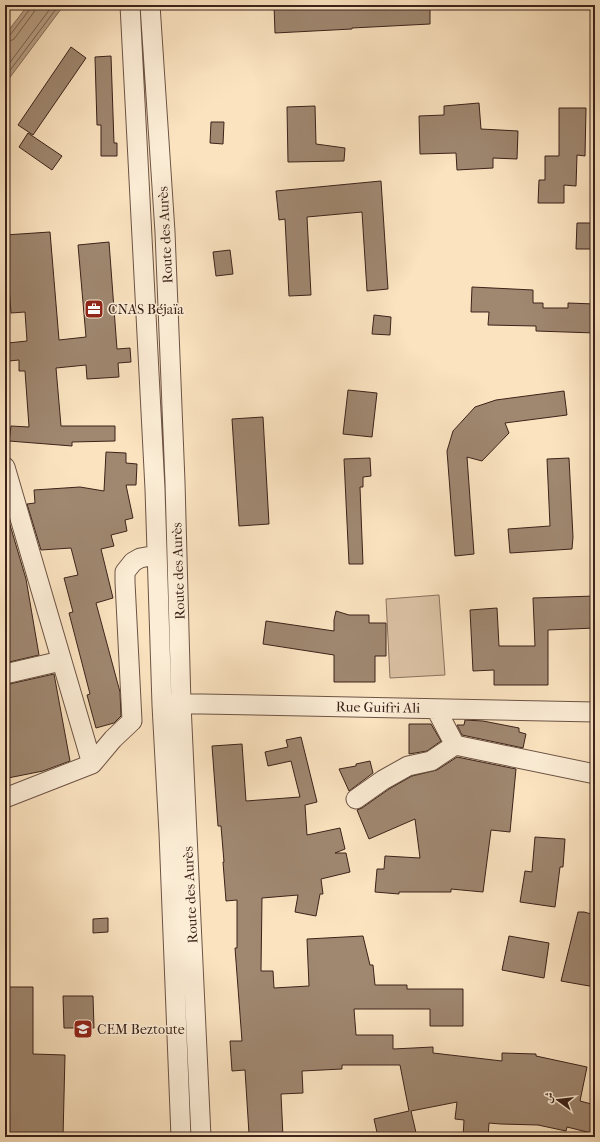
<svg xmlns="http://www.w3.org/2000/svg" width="600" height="1142" font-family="'IM FELL French Canon',Amiri,serif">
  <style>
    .green { fill: #dbc2a4; stroke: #8c725f }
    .water { fill: #baa288; stroke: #886f5c }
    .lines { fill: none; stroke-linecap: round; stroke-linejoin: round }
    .shore { stroke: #7b6251; stroke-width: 1 }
    .building { fill: #9f8770; stroke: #3c231a }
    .minor-casing { stroke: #6c5344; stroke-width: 21 }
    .minor { stroke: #fcedd6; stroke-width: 19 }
    .labels { text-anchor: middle; stroke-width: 3; stroke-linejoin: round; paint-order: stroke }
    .street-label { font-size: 14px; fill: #3c231a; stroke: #fcedd6 }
    .poi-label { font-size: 14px; fill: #3c231a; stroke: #fcedd6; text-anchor: start }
  </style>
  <rect width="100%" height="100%" fill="#fbe3c0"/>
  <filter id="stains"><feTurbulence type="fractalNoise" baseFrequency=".005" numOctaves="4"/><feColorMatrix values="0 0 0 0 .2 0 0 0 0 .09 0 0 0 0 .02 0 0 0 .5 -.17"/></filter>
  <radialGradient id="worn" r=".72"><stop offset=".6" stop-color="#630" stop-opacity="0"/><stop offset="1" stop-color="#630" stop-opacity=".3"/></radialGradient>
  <path class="green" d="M439,595l6,80 -55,3 -4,-79z"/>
  <path class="water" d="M28,5h36l-59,79v-49z"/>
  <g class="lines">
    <path class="shore" d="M5,37l5,-2 20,-26v-4
      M5,42l5,-1 4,-2 20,-27 1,-7
      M5,69l48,-64
      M5,77l54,-72"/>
  </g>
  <path class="building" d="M274,5h156v19l-78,4v1l-77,4z
    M71,47l15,11 -53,77 -15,-10z
    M111,56l3,87h3v13h-16v-31h-4l-2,-68z
    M479,103l2,26 37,2 -1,28 -24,-1v10l-36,2 -1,-17 -36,1 -1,-38 25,-1v-9z
    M315,106l1,38 29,4 -1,13 -56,1 -1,-55z
    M559,108h27l-1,48 -8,-1 -1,31 -12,-1v18h-26l1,-23h6v-24h14z
    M211,122h13l-1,22 -13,-1z
    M28,133l34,23 -10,14 -33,-23z
    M381,181l7,108 -21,2 -5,-79 -55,5 4,78 -22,1 -4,-77 -6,1 -3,-29z
    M577,223h18v26h-19z
    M50,232l9,108 27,-3 -8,-92 31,-3 8,107 13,-1 1,14 -13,1 1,14 -32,2 -1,-14 -30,3 5,58h54v15l-43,1v4l-63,-5 2,-15 18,1 -4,-56h-6v-11l-10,1 -1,-18 19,-2 -2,-29 -14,1 -6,-78z
    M230,250l3,24 -17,2 -3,-24z
    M472,287l61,3v13h10v5h25v-5l27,1v29l-59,-2v-5l-48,-1 1,-13h-18z
    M374,315l17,2 -1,18 -18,-1z
    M348,390l29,3 -5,44 -29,-3z
    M564,391l3,24 -62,8 4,10 -27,28 -15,-4 7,97 -19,2 -8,-105 6,-20 22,-24 21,-7z
    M263,417l6,107 -30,2 -7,-107z
    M106,452l20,1v10l11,1 -1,21h-10l7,33 -8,2 2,11 -16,4 3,11 -13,3 12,49 -17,5 24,89 1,24 -7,7 -18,5 -9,-33 3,-1 -21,-81 4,-1 -9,-34 14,-3 -7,-27 -30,2 -14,-46 8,-1 -1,-13 46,-3 24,4z
    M370,458l1,18 -8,1v10h-3l3,77h-14l-5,-105z
    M569,458l4,79 -1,12 -62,4 -2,-24 42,-3 -3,-67z
    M5,508l21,71 13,76 -34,8z
    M595,596v32l-47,2v55h-54v-15l-21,1 -3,-61 27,-2 2,38h36l-2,-48z
    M336,611l13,4h20v8h17v33h-11v26h-41v-27l-71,-11 3,-23 68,10v-11z
    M54,674l16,87 -27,10 -35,7 -3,-17v-76z
    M465,720l18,1 36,7v4l7,2 -3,14 -61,-13 -5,-10h7z
    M409,724h22l10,17 -14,10 -18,3z
    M301,737l16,65 -12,3 2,30 33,-7 5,21 -10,4h11l4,19 -29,7 2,15h-3l-4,22 -21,-4 3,-17 -36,3 -1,73h12l1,17 35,-2 -2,-47 56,-3 7,29h3l2,20h32v4h56v37h-33v-17h-76l2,26h37v14l40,-2v6l69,8v-8l34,1v2l51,11 -7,34 15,4v29l-28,-7 -1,4 -28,-6 -37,-1 -12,-1 -1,14h-25l1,-17 -9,-1 2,-17 -46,9 6,26h-39l-4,-18 35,-8 -9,-46h-58v4l-40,2 1,22 -22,1 2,43h-32v-3h-2l-4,-64 -13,1 -2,-30h12l-7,-93h2v-48l-11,1 -3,-39h1l-3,-36h-3l-6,-80 30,-2 4,57 54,-4 -9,-36 -23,5 -3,-14 23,-5 -2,-7z
    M457,757l59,12 -6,63 -19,-2 -8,62 -32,-3v3h-52v2l-24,-2 2,-23h7l1,-13 35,2 -5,-39 -46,20 -12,-29 5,-2 27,-19 23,-13 25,-6z
    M370,761l3,12 -24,18 -10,-22 17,-3v-2z
    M535,837l30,2 -2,28h-3l-5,40 -35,-5 5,-31 7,1z
    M578,912h6l11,3v72l-34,-6z
    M108,918v14l-15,1v-14z
    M509,936l40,7 -5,35 -42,-8z
    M5,987h28v67l32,1 -2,82h-57l1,-53h-2z
    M63,996h30l1,32h-30z"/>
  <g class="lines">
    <g class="minor-casing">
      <path id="minor" d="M130,5l25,484 7,216 7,128 12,304
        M150,5l15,227 10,250 6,222 20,433
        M5,467l87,297
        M5,674l56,-13
        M169,704h33l393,8
        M436,709l19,36 140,29
        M5,798l87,-34 21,-25 19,-18 -7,-139v-10l8,-10 7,-4 17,-3
        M356,799l27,-19 25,-14 23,-5 24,-16"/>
    </g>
    <use href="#minor" class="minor"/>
  </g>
  <defs>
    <g id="office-square" transform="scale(1)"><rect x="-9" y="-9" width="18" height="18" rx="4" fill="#8f2418" stroke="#fcedd6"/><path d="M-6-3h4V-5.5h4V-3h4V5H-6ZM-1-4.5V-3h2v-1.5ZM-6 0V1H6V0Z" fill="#fff"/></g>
    <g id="school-square" transform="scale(1)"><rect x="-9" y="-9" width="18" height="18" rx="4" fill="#8f2418" stroke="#fcedd6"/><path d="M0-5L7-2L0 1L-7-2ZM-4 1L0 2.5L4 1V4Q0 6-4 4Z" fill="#fff"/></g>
  </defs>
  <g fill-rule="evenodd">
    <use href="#office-square" x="94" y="309"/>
    <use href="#school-square" x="83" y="1029"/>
  </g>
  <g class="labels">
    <g class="street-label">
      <text transform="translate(165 235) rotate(-93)" y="5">Route des Aurès</text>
      <text transform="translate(178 571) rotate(-92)" y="5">Route des Aurès</text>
      <text transform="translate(378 707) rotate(1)" y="5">Rue Guifri Ali</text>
      <text transform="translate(190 895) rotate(-93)" y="5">Route des Aurès</text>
    </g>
    <g class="poi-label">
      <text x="108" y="314">CNAS Béjaïa</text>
      <text x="97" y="1034">CEM Beztoute</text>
    </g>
  </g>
  <rect width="600" height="1142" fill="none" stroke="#fbe3c0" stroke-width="20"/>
  <rect x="6" y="6" width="588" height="1130" fill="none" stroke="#3c231a" stroke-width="2"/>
  <rect x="10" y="10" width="580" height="1122" fill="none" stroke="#3c231a"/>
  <g transform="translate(558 1100) rotate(285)" stroke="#fcedd6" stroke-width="3" paint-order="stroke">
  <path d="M0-3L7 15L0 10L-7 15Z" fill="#3c231a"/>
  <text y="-6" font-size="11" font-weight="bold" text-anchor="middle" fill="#3c231a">ش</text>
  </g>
  <rect width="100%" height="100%" filter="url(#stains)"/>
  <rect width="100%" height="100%" fill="url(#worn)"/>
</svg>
